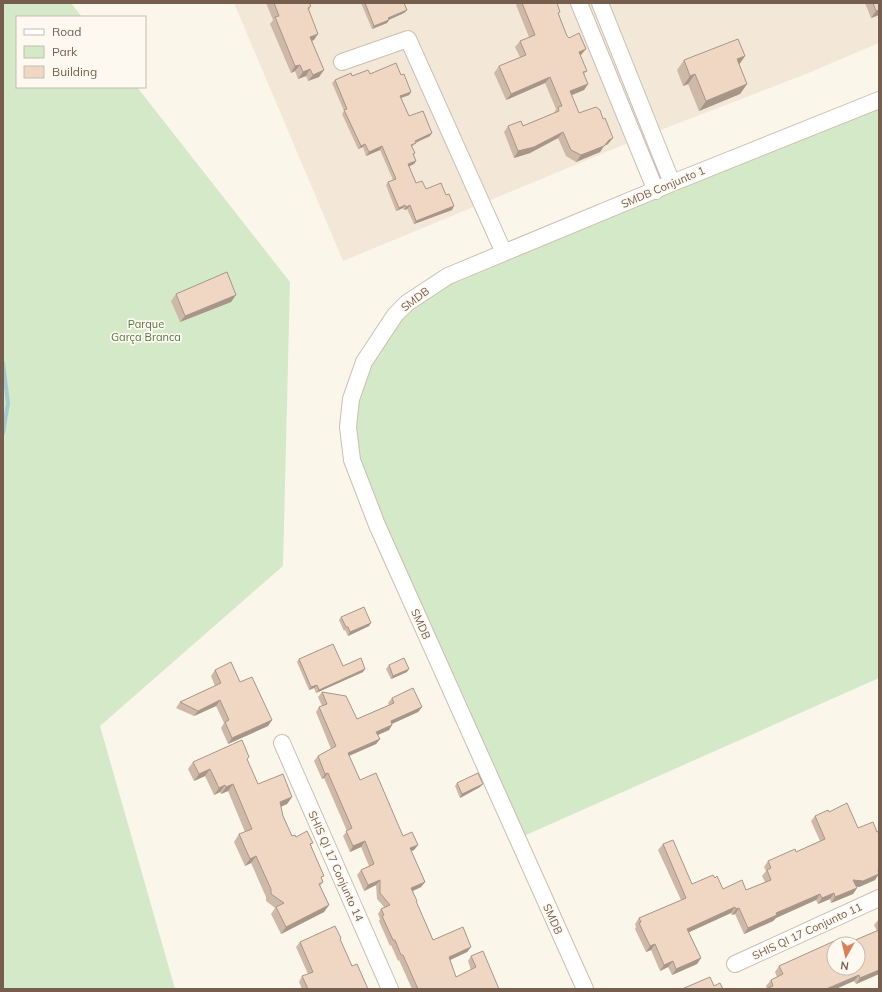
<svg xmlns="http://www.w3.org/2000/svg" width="882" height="992" font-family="Mulish,sans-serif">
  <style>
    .residential { fill: #f3e8d8 }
    .green { fill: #d3e9c8 }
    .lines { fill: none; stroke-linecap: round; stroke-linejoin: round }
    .stream { stroke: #a6cbd5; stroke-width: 4 }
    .minor-casing { stroke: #cdbeb0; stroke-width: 18 }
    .minor { stroke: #fff; stroke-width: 16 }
    .wall { fill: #ceb9a8 }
    .shaded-wall { fill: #a79688 }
    .building { fill: #efd7c3; stroke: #a79688 }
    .labels { text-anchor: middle; stroke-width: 3.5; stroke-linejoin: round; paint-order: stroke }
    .street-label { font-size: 11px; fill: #755e4e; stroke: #fef9f0 }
    .park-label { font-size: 11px; fill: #537947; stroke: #fef9f0 }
  </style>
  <rect width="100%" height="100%" fill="#fbf6ea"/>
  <path class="residential" d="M234,3h645v40l-73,31 -161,62 -302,125z"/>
  <path class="green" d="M3,3h68l11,14h-65v70h120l153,195 -7,284 -183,160 75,263h-172z
    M879,99v579l-362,161 -165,-379 -1,-61 44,-84 53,-39z"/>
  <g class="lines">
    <path class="stream" d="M3,363l5,40 -5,30"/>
    <g class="minor-casing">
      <path id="minor" d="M579,3l77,188
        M600,3l72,180
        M342,62l66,-23 96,214
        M282,743l108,246
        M735,964l144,-66
        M585,989l-208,-464 -25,-65 -4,-33 3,-28 13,-37 31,-47 12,-12 41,-27 224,-93 207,-83"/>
    </g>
    <use href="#minor" class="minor"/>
  </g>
  <path class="wall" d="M266,3h43l2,3 -2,4 5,30 -2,1 7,36 -11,4 -2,-5 -8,3 -3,-8 -4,2 -21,-49 3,-4z
    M361,3h43l3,7 -3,3 -15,7 -2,3 -15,6z
    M517,3h40l2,12 8,21 14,19 -1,1 7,15 -3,3 4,10 -4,6 -13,5 8,18 29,31 -4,2 -4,6 -24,10 -10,-6 -8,-18 -28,15 -16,5 -10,-26 4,-6h15l31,-13 2,-4 -11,-26 -39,17 -12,-27 5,-7 21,-9 -5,-10 5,-6 9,-4 -13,-32z
    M865,3h14v12l-8,3z
    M745,56l-6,9 8,19 -7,10 -41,17 -11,-27 -5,2 -6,-16 7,-10z
    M370,74l31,1 10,17 -2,3 -8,3 8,18 21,20 -14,7 -4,4 3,6 -1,2 2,6 -2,3 -5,2 7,17 10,6 26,21 -38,14 -7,-15 -3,1 -1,-2 -7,3 -10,-26 2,-3 5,-2 -13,-30 -14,6 -3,-9 -5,2 -16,-35 2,-3 -12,-28 3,-3 17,-4z
    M176,294l60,1 -5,7 -51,20 -9,-21z
    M341,617l28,9 -21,10 -3,-6 -1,1 -5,-11z
    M299,659l44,7 20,6 -47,21 -2,-5 -5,2 -12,-28z
    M389,665l18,7 -16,7 -5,-10z
    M215,670l25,12 32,38 -4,6 -40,18 -7,-16 3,-5 -8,-17 -22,10 -18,-8 4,-6 35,-16 -4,-10z
    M322,692l35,27 32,-14 -1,-2 4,-5 30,9 -4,5 -26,12v1l-3,5 -11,5 2,4 -4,5 -27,12 11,24 43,56 15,9 -4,5 -3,1 14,31 -4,5 -8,4 3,11 17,38 38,7 -4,5 -17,8 6,17 15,-7 -3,-9 3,-5 28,33h-87l-13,-29 -1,1 -7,-16 -1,1 -11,-25 1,-2 -2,-5 3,-5 3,-2 -7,-8 -1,-14 -12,6 -7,-16 4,-5 8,-4 -8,-19 -11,5 -7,-16 4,-5 -23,-53 -2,1 -8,-18 4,-5 13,-7 -15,-37 3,-5 3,-1 -4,-9z
    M249,757l-2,3 11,24 34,13 -5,7 -6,3 2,9 9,20 4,1 15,8 12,37 -3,4 9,19 -5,7 -43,22 -10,-20 4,-6 -9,-7v-4l-15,-34 -6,3 -11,-24 5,-8 6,-2 -17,-41 -7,3 -1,-2 -6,3 -9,-19 -11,5 -6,-12 5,-7z
    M457,783l23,4 -20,11 -5,-12z
    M829,812l46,68 -16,7 -3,-1 1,2 -4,6 -22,9 -1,-4 -12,5 -2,-4 -40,18 -3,3 -29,13 -9,-20 -3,1 -1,-2 -42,19 12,26 -4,6 -25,11 -4,-8 -8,4 -9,-21 -5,2 -11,-23 1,-2 -1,-3 4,-6 42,-18 -23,-50 5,-6 29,40 23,-6 8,11 23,1 19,-8 -3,-6 4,-5 -2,-4 4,-6 28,-9 24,-11 -9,-20 4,-5z
    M879,919v55l-23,10 -2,-3 -87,8 -1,-3 5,-6 6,-3 -2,-5 4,-6 55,2 43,-37 -3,-6z
    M341,938l-1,2 12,26 16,23h-66l-3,-7 3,-6 6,-2 -12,-27 4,-5z"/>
  <path class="shaded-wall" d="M407,10l-3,3 -18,8 2,-3z
    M879,10v5l-8,3 5,-7z
    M389,20l-2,3 -15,6 2,-3z
    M318,34l-4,6 -9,3 5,-6z
    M586,49l-5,6 -7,3 5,-6z
    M745,56l-7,10 -1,-7z
    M300,65l-5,6 -4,2 4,-7z
    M310,69l-4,7 -8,3 5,-7z
    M324,70l-5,7 -11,4 5,-6z
    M695,74l-7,10 -5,2 7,-10z
    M550,77l-5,6 -39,17 5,-6z
    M588,84l-4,6 -19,8 5,-7z
    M747,84l-7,10 -41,17 7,-10z
    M411,92l-2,3 -11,4 2,-3z
    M563,132l-5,6 -28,15 -16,5 4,-7z
    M432,133l-2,3 -18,8 3,-3z
    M613,138l-5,6 -4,2 5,-6z
    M365,144l-2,3 -5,2 3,-3z
    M382,146l-2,4 -14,6 3,-4z
    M604,146l-4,6 -24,10 5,-7z
    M416,161l-2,3 -8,4 2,-4z
    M405,205l-2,3 -7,3 3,-3z
    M410,205l-3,4 -3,1 2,-3z
    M454,206l-2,4 -38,14 2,-3z
    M236,295l-5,7 -51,20 5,-6z
    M371,623l-2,3 -21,10 2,-4z
    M365,669l-2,3 -47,21 3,-3z
    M409,669l-2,3 -16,7 2,-3z
    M317,685l-3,3 -5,2 2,-3z
    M220,700l-4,6 -22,10 4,-5z
    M422,707l-4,5 -31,14 4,-5z
    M272,720l-4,6 -40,18 4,-6z
    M392,725l-3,5 -16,7 3,-5z
    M380,739l-4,5 -32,14 4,-5z
    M210,769l-5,7 -11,5 5,-7z
    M328,773l-4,5 -2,1 3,-5z
    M233,784l-5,7 -7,3 5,-7z
    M483,784l-3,3 -20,11 2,-4z
    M225,785l-5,7 -6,3 5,-7z
    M292,797l-5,7 -12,5 5,-7z
    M365,841l-4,6 -11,5 3,-6z
    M418,845l-4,5 -8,3 4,-5z
    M256,856l-5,7 -6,3 5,-7z
    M879,874l-4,6 -16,7 -10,-2 4,-5z
    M380,880l-4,5 -12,6 4,-6z
    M425,882l-4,5 -13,6 3,-5z
    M857,888l-4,6 -22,9 4,-6z
    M834,893l-4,6 -12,5 4,-6z
    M820,894l-4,6 -40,18 -3,3 -29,13 4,-6 28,-15z
    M329,905l-5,7 -43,22 5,-7z
    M735,907l-4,6 -48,22 4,-6z
    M739,908l-4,6 -3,1 4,-6z
    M655,944l-4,6 -5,2 4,-6z
    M471,947l-4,5 -21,10 3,-5z
    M701,958l-4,6 -25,11 4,-6z
    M673,961l-5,6 -8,4 4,-6z
    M879,970v4l-23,10 4,-6z
    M859,975l-5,6 -18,8h-10z"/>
  <path class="building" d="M274,3h35l2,3 -3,2 10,26 -8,3 14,33 -11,5 -3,-6 -7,3 -3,-7 -5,1 -20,-49 4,-1z
    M365,3h39l3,7 -19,8 1,2 -15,6z
    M522,3h35l3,9 -2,1 9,23 2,2 10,-5 7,16 -7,3 8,19 -4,1 5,12 -18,7 9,22 17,-6 4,3 3,9 2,-1 8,20 -4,2 -5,6 -23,9 -10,-5 -8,-18 -29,15 -16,4 -10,-25 13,-5 2,5 36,-15 -1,-4 4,-1 -12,-29 -39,17 -12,-28 27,-11 -6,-14 15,-6z
    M873,3h6v7l-3,1z
    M738,39l7,17 -8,3 10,25 -41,17 -11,-27 -5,2 -6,-16z
    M396,63l5,12 3,-1 7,18 -11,4 9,20 14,-5 9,22 -17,8 1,2 -5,2 4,8 -2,1 3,7 -8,3 8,19 6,-2 4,8 15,-6 5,12 3,-1 5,12 -38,15 -6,-16 -4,2 -1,-2 -6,3 -11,-26 8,-3 -14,-33 -13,6 -4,-8 -4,2 -17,-36 3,-1 -12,-29 16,-7 1,3 16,-6 2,4z
    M227,272l9,23 -51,21 -9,-22z
    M364,607l7,16 -21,9 -2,-5h-2l-5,-10z
    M333,644l10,22 18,-8 4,11 -46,21 -2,-5 -6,2 -12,-28z
    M404,658l5,11 -16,7 -4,-11z
    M231,662l9,20 12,-5 20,43 -40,18 -7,-16 4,-2 -9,-20 -22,11 -18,-9 41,-19 -6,-13z
    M413,688l9,19 -31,14 1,4 -16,7 4,7 -32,14 12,27 16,-7 27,63 9,-4 6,13 -8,3 15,34 -14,6 6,13h-1l17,39 30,-13 8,20 -22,10 7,20 20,-10 -5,-11 12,-5 16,38h-81l-15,-34h-2l-6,-15h-2l-11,-24 2,-1 -3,-6 9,-4 -10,-12v-13l-12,5 -7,-15 13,-6 -9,-23 -12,5 -7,-15 6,-3 -24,-55 -3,1 -7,-18 18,-10 -17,-39 8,-3 -5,-12 24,4 11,23 37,-16 -2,-5z
    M242,740l7,17 -2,2 11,25 25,-10 9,23 -12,5 3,14 9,20 3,-1 1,2 11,-6 6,12 -3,1 14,32 -3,1 2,5 -4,2 10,21 -43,22 -10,-20 8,-4 -13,-9v-5l-15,-33 -6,3 -11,-25 13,-5 -19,-45 -7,3 -1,-2 -6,3 -9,-19 -11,5 -6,-12z
    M478,773l5,11 -21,10 -5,-11z
    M847,803l11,25 15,-6 4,10 2,-1v38l-1,1 1,4 -16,7 -10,-1 4,8 -22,9 -1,-4 -12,5 -2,-4 -44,19 1,2 -29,13 -9,-20 -3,1 -1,-2 -48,22 14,29 -25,11 -3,-8 -9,4 -9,-21 -5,2 -11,-23 2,-1 -2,-4 47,-20 -23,-54 10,-4 19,44 21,-9 2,3 2,-2 6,13 19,-9 4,10 25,-10 -4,-10 4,-2 -3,-7 27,-12 1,3 29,-13 -10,-23 13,-6 1,2z
    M335,926l6,12 -1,1 12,27 5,-2 11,25h-60l-6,-13 11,-4 -13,-30z
    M879,930v40l-19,8 -1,-3 -33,14h-60l7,-3 -2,-6 12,-6 -4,-8 62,-28 2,6h-9v24h24v-24h-12z
    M710,977l4,9 6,-3 3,6h-41z"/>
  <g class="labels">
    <g class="street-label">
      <text transform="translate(663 187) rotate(-23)" y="4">SMDB Conjunto 1</text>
      <text transform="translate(415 299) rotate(-37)" y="4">SMDB</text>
      <text transform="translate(421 624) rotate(66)" y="4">SMDB</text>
      <text transform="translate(336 866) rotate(66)" y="4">SHIS QI 17 Conjunto 14</text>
      <text transform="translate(553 919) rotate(66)" y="4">SMDB</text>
      <text transform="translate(807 931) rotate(-25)" y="4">SHIS QI 17 Conjunto 11</text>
    </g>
    <g class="park-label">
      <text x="146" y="328">Parque<tspan x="146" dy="13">Garça Branca</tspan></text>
    </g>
  </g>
  <rect width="882" height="992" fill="none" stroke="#755e4e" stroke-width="8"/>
  <rect x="16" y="16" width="130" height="72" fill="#fef9f0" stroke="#c7bbaf"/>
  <rect x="24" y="29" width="20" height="6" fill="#ffffff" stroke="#c7bbaf"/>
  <text x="52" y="36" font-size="12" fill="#755e4e">Road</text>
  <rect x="24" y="46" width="20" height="12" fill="#d3e9c8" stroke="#c7bbaf"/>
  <text x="52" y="56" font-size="12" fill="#755e4e">Park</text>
  <rect x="24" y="66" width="20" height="12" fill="#efd7c3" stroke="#c7bbaf"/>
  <text x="52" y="76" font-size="12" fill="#755e4e">Building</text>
  <g transform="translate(846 956) rotate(188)"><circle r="19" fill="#fef9f0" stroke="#c7bbaf"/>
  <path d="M0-3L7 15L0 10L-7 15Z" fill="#dd7d57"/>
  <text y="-6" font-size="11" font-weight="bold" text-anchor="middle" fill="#755e4e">N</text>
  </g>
</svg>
